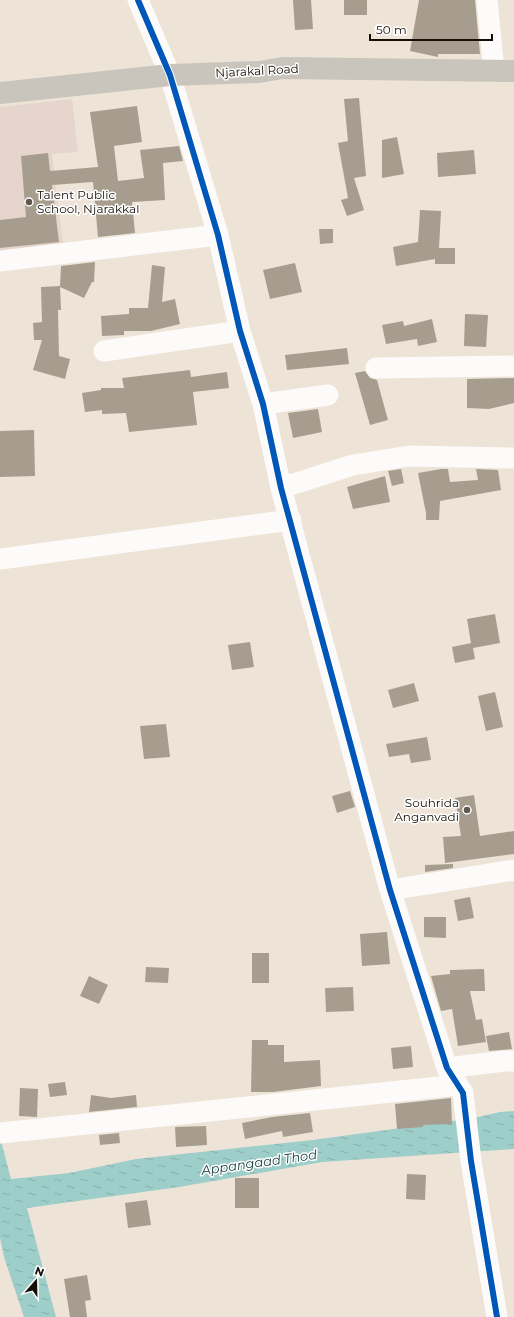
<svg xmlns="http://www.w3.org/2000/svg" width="514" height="1317" font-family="Montserrat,sans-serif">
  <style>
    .education { fill: #e6d5cc }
    .water { fill: url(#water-ripples) }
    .building { fill: #a79d8e }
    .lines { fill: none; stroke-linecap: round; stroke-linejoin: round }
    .minor { stroke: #fcfbf9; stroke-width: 21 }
    .major { stroke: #c9c5bc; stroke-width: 22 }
    .cycleway-casing { stroke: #fff; stroke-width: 8 }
    .cycleway { stroke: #0057b8; stroke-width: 6 }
    .poi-dot { fill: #605950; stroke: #fff; stroke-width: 1.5 }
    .labels { text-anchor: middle; stroke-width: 3; stroke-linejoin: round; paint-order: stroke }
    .street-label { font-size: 12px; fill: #140e07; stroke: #fff }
    .poi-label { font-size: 12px; fill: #140e07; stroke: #fff; text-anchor: start }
    .water-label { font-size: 13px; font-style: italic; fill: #183c3c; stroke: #fff }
  </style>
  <defs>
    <pattern id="water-ripples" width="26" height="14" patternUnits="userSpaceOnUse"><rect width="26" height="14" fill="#9dceca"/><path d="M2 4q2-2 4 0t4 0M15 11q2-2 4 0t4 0" fill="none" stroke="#86b0ac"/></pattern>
  </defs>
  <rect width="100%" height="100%" fill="#ede4d7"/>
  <path class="education" d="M72,99l6,53 -26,2 12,97 -64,8v-152z"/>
  <path class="water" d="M514,1111v38l-192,13 -143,25 -152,21 29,109h-32l-20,-60 -4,-19v-101l11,42 58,-6 67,-14 177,-19 161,-22 26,-6z"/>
  <path class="building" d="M293,0h18l2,29 -18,1z
    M344,0h23v15h-23z
    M419,0h56l5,54h-42v3l-28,-6z
    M359,98l7,78 -12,2 10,32 -17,6 -6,-16 7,-2 -10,-55 10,-2 -4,-42z
    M137,106l5,36 -28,4 4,35 26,-3 -4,-28 39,-4 4,15 -20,2 2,37 -33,2 3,31 -37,4 -5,-55 -41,3 7,57 -59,6v-28l26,-3 -5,-61 27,-3 2,18 48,-4 -8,-55z
    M397,137l7,37 -22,4v-38z
    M474,150l2,24 -38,3 -1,-24z
    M420,210l21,1 -2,37h16v16h-20v-5l-39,7 -3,-19 25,-5z
    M319,229h14v14l-13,1z
    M95,262l-1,20h-2l-8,16 -24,-11 1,23h-3l1,46 11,3 -5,20 -32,-9 9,-30h-8l-1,-17 9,-1 -1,-35 19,-1 1,-20z
    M295,263l7,29 -32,7 -7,-29z
    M152,265l13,2 -3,35 13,-3 5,25 -29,7h-27v4l-22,1 -1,-20 28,-2v-6h19z
    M465,314l23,1 -2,32 -22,-1z
    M432,319l5,23 -19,4 -1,-7 -31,5 -4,-19 21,-4 1,5z
    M347,348l2,16 -62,6 -2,-15z
    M190,370l1,7 36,-5 2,16 -36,4 4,33 -68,7 -3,-19 -24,1v-4l-17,2 -3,-19 19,-3v-2h23l-2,-10z
    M365,371l5,7 7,2 11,40 -18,5 -15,-52z
    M514,378v25l-25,6 -22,-1v-29z
    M318,409l4,23 -29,6 -5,-25z
    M34,430l1,46 -35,1v-46z
    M401,469l3,14 -12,3 -4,-15z
    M441,469h7l2,13 28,-2 -2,-11 22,1 3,20 -61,11 -1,19h-13v-7l-8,-40z
    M385,476l5,26 -37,7 -6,-22z
    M495,614l5,29 -27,5 2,11 -20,4 -3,-16 19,-4 -4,-24z
    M250,642l4,25 -22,3 -4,-25z
    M414,683l5,18 -26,7 -5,-18z
    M495,692l8,35 -17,4 -8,-35z
    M166,724l4,33 -26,2 -4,-33z
    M427,737l4,23 -20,3 -2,-9 -20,3 -3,-13z
    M350,791l5,16 -18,6 -5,-17z
    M474,795l6,41 34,-5v23l-69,9 -2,-26 18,-1 -6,-38z
    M453,864v4l-28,4v-7z
    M470,897l4,21 -16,3 -4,-21z
    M424,917h22v21l-22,-1z
    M387,932l3,32 -28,2 -2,-32z
    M252,953h17v30h-17z
    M146,967l23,1 -1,15 -23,-1z
    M484,969l1,22h-15l6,29 6,-1 4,23 -28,4 -6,-37 -11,2 -10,-35 19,-2v-4z
    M89,976l19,9 -9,19 -19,-8z
    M353,987l1,24 -28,1 -1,-24z
    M509,1032l3,17 -23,2 -3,-15z
    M252,1040h16v5h16v17l36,-2 1,26 -48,6h-22z
    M411,1046l2,21 -20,2 -2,-21z
    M65,1082l2,13 -17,2 -2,-13z
    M20,1088l18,1 -1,28 -18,-1z
    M91,1095l20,3 25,-3 1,12 -48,5z
    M451,1098l1,26 -29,1v2l-26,2 -2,-25z
    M310,1113l3,19 -30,5 -1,-6 -37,8 -3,-16 30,-6z
    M206,1126l1,19 -31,2 -1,-20z
    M119,1133l1,10 -20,2 -1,-10z
    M407,1174l19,1 -1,25 -19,-1z
    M235,1178h24v30h-24z
    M147,1200l4,25 -23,3 -3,-25z
    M87,1275l4,25 -6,1 2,16h-17l-6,-38z"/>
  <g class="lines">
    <path class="minor" d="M138,0l32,75 48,160 22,96 23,73 18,84 109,402 57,178 16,25 8,68 26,156
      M487,0l7,71
      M0,261l218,-26
      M104,351l136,-20
      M376,368l138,-2
      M263,404l65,-9
      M281,488l72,-23 56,-9 105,2
      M0,559l291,-39
      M390,890l124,-20
      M447,1068l57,-7h10
      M0,1133l458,-48"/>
    <path class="major" d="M0,93l170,-18 89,-3 24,-4 231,3"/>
    <g class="cycleway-casing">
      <path id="cycleway" d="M138,0l32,75 48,160 22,96 23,73 18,84 109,402 57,178 16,25 8,68 26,156"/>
    </g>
    <use href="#cycleway" class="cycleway"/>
  </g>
  <g class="poi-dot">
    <circle cx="29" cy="202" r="4"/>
    <circle cx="467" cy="810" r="4"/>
  </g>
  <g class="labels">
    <g class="street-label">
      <text transform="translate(257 71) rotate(-3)" y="4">Njarakal Road</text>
    </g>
    <g class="poi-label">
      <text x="37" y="199">Talent Public<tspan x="37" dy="14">School, Njarakkal</tspan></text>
      <text x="459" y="807" text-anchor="end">Souhrida<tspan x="459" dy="14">Anganvadi</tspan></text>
    </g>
    <g class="water-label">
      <text transform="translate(259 1162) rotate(-8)" y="5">Appangaad Thod</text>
    </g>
  </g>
  <g transform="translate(36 1281) rotate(20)" stroke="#ffffff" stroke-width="3" paint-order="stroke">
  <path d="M0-3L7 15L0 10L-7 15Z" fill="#140e07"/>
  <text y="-6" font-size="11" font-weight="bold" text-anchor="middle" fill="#140e07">N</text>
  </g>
  <path d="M370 34v6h122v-6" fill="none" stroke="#140e07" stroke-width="2"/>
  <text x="376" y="34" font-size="12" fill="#140e07" stroke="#ffffff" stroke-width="3" paint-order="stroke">50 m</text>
</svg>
